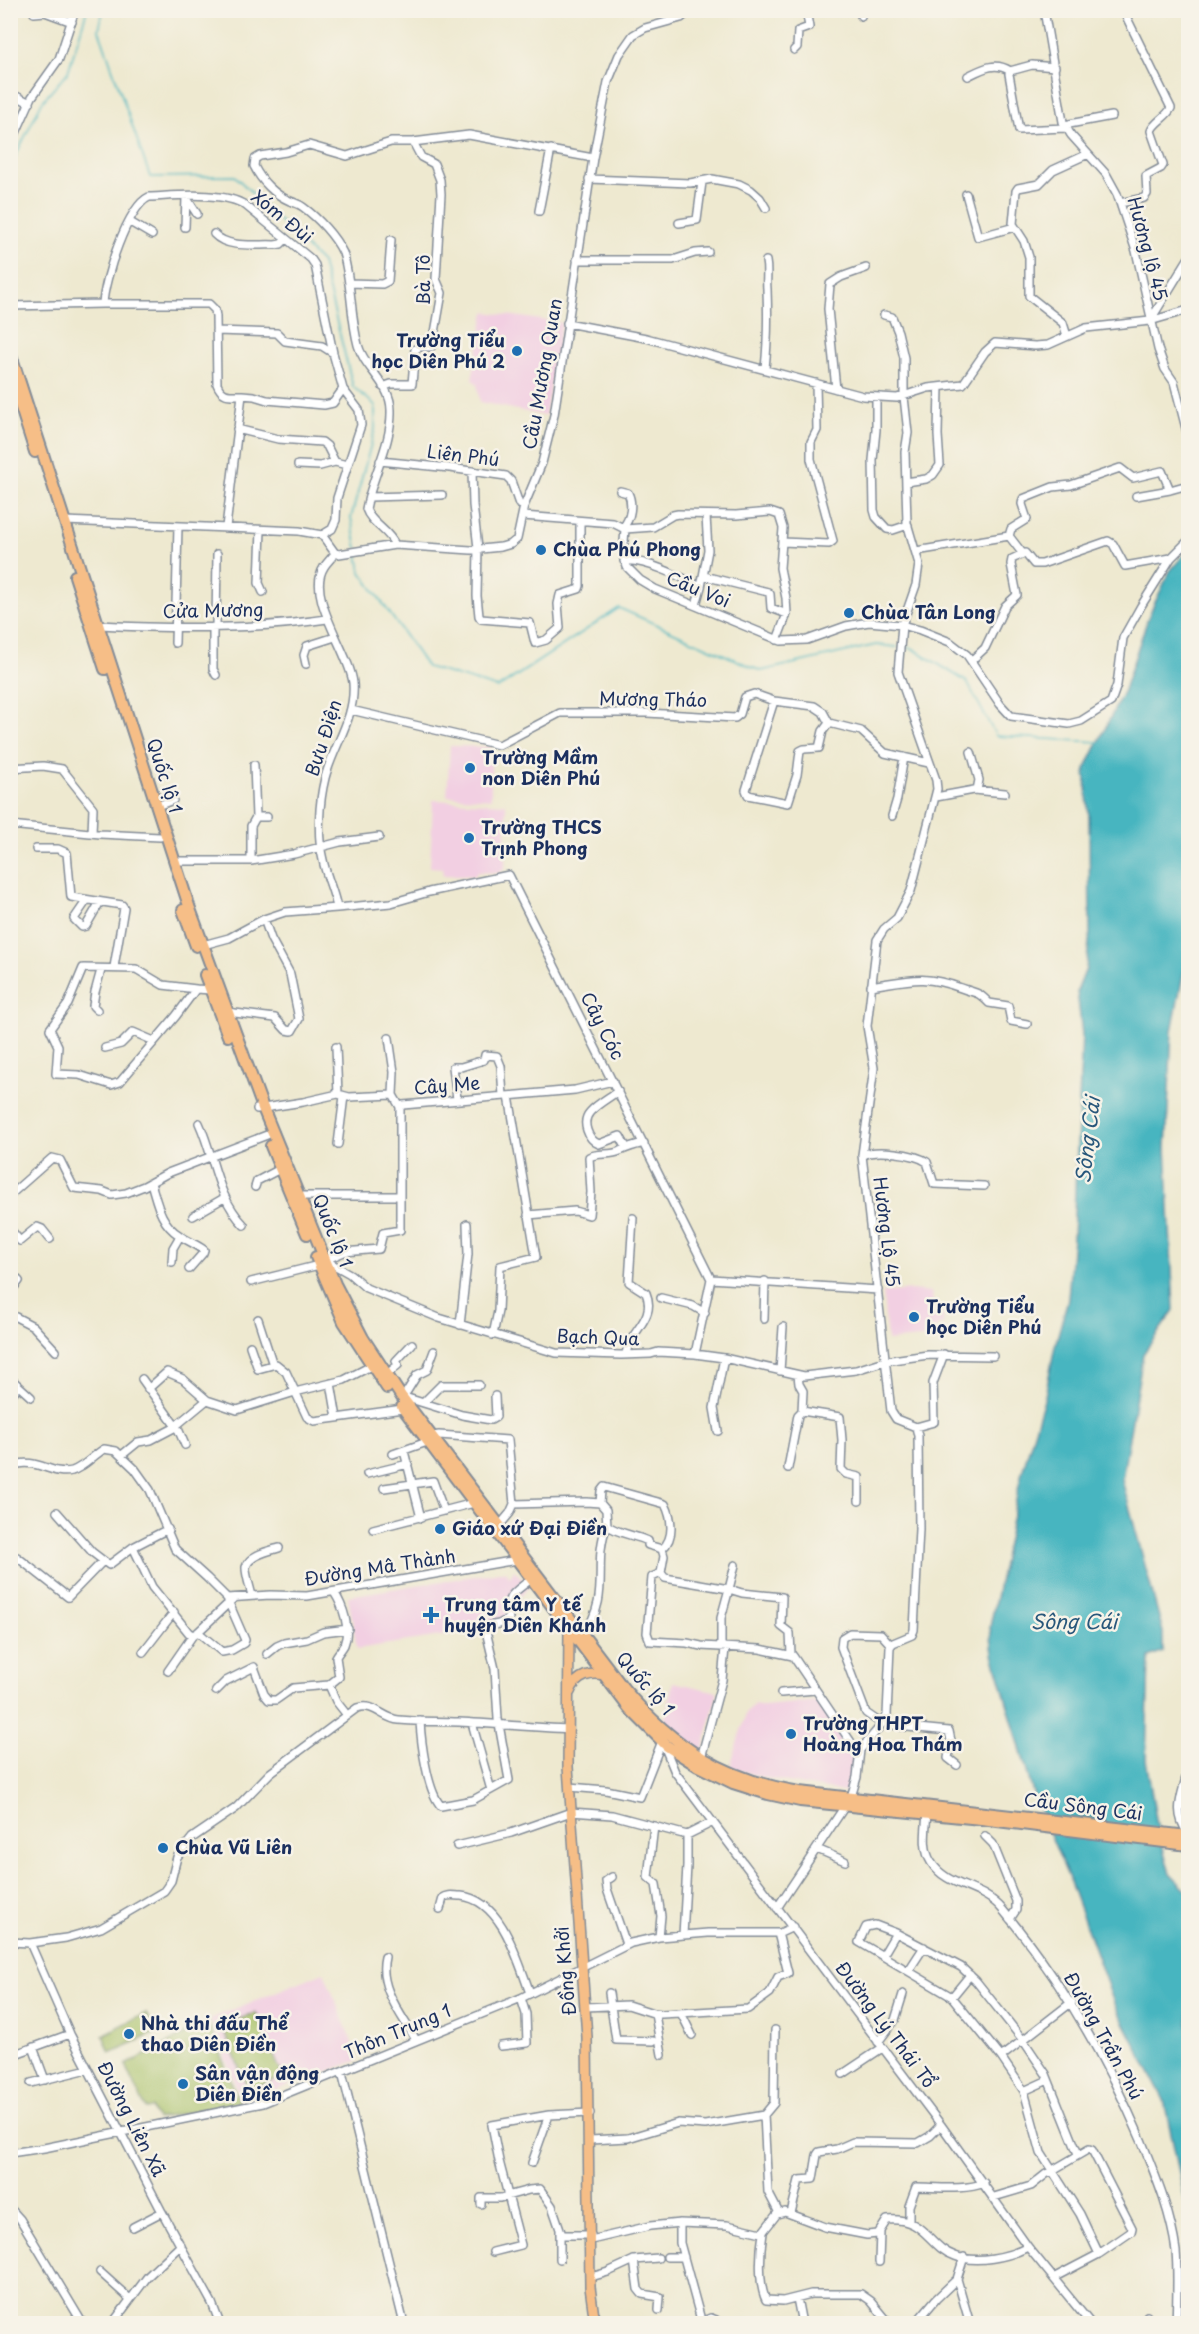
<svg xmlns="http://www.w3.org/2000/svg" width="1199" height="2334" font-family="'Playpen Sans',sans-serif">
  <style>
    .built { fill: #f2cfe2 }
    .green { fill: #a8c167; stroke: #627862; stroke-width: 1.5 }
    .water { fill: #46b5c0; stroke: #30728f; stroke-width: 1.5 }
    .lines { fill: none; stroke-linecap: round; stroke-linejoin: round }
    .stream { stroke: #46b5c0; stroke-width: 1.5 }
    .minor-casing { stroke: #848c97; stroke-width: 10 }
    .major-casing { stroke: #848c97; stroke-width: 12 }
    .highway-casing { stroke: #848c97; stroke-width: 14 }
    .minor { stroke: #fff; stroke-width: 7 }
    .major { stroke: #f6be87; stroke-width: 9 }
    .highway { stroke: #f6be87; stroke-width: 10 }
    .poi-dot { fill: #1f6fb2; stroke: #f7f3e8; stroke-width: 2 }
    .labels { text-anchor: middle; stroke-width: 5; stroke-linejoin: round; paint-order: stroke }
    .street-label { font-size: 18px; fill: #1b2f5e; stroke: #f7f3e8 }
    .poi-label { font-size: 18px; font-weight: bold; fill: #1b2f5e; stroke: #f7f3e8; text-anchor: start }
    .water-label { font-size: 20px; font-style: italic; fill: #28577b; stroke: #f7f3e8 }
  </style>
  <rect width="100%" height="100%" fill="#f7f3e8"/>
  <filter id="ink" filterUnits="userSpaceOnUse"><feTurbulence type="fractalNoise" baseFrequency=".0167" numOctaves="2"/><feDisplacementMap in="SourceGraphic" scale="12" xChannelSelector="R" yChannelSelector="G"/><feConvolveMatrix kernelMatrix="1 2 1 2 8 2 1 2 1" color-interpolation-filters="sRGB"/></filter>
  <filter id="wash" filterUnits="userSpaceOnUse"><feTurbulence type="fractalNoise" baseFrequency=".008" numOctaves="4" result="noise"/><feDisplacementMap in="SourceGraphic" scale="24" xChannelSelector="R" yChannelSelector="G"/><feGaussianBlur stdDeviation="1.35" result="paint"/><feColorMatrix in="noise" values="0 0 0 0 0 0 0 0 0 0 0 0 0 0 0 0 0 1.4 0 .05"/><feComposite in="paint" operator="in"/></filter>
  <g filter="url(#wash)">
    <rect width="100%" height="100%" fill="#eee9d0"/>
    <path class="built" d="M485,312l77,11 -17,93 -65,-14 -3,-18 -5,-5z
      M450,746l41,1v52l-44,-3z
      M433,800l73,4 -1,64 -6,5 -22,-1 -2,4 -33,-1 1,-7 -13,-1z
      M911,1290l20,2 3,12 8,6 2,14 -8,2 1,6 -4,5 -46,4 -4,-48z
      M514,1570l16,17 -20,18 2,20 -155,24 -9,-53 158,-25 4,6z
      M673,1682l45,10 -16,60 -29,-19 -9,-10z
      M820,1701l35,55 -6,37 -89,-16 -30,-10 16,-54 9,-9 8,2z
      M324,1972l35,88 -117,42 -32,-83z"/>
    <path class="green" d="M146,2013l9,20 -45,20 -7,-18z
      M256,2013l27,64 -35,13 -26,-65z
      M208,2022l31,80 -82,17 -5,-11 -6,1 -20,-44z"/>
    <path class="water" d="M1188,550v399l-16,82 -6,116 8,163 -31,44 -21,126 41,152v19l-14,6 -3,103 11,65 13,49 18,18v323l-24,-115 -50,-97 -45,-124 -35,-83 -41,-142 -3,-27 31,-151 24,-80 10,-50 13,-47 5,-61 9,-204 -5,-43 9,-22 4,-36 -1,-115 -4,-48 39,-80 25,-75 21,-44z"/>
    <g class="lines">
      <path class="stream" d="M103,10l-4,20 51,147 85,-1 87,87 31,124 22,18v24l-24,89 6,30
        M11,165l31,-63 26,-30 19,-62
        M358,553l3,19 66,95 71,21 121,-80 142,63 115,-26 21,2
        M902,647l10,1 55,34 29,54 103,6"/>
    </g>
  </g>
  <g filter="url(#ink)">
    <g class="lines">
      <g class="minor-casing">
        <path id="minor" d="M859,10l2,6
          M1044,10l19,112 8,13 35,39 11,20 19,57 22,98 7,20 9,13 14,54
          M34,13l11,-1 27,10
          M794,50l3,-3 1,-16 11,-4 -3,-17
          M1055,67l-23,-2 -22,6 -1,3 10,56 46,-2
          M968,76c14,-7 27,-15 42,-5
          M10,93l20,10
          M1064,125l48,-9
          M10,146l22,-49 27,-38 16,-49
          M589,179l101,4 22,-4 27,5 12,6 9,8 6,10
          M966,194l12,43 37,-10
          M1120,203l24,-5 3,-4 -1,-18 15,-8 2,-3 -12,-34c3,-9 16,-14 20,-23l-48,-98
          M539,211l12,-62
          M130,222l22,13
          M679,223l18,-3 5,-38
          M185,227l1,-30 11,17
          M214,234c14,15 42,10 61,11l6,-1 5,-5
          M577,260h96l22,-7 13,-1
          M349,283l33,1 6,-3 3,-41
          M103,304h106l6,6 1,7 1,67c5,13 13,11 25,11
          M10,306l93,-2c1,-24 24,-97 46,-107 26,-1 75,-6 96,8l66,54 4,6 18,88 10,36 16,21 2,15 -24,73 -1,22 -4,9 -10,6
          M1150,321l38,-11
          M567,323l79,15 217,58 34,2 31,-10 35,-4 22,-32 10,-9 40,3 13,-1 38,-17 64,-7 38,-62
          M216,331l61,2 8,8 37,5 11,7
          M1067,336l-4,-13 -34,-27v-39l-5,-16 -11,-17 3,-33 2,-3 21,-4 14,-14 35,-16
          M765,368c3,-27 3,-52 2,-79 -1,-10 1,-18 -1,-28
          M383,387l8,-3h21l3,-35 5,-2h11l2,-3 9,-51 -6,-14 5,-85 -1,-14 -6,-16 -13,-7 -8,-15
          M836,389l-8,-80 2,-25 11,-7 25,-9
          M876,398v32l-3,30 1,50 2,7 11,12 6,1 15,-5
          M237,429l41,10 44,3 5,4 8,16 12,3
          M380,461l70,7 56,8 5,5 8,23 5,2
          M298,465l22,1 15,-4
          M472,471l1,34 5,43 -1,48 2,20 2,3 49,4 5,20 11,-3 14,-12 -2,-24 2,-9 19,-6 1,-3v-65
          M906,482l20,-3 7,-4 7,-10 -2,-30 1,-48
          M620,491l8,2c5,10 3,26 -5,34
          M1136,496l34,-6
          M369,497l73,-2
          M523,516l90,7 12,6 -2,26 4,12 13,13 15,9 126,52 26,-1 39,-14 23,-4 33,3 18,5 30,12 17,13 33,49 11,12 58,8 12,-3 30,-19 6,-17 6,-47 18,-32 30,-48 17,-17
          M65,521l234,10 23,4 13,18 4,1 56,-9 76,5 30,-3 10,-3 6,-5 7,-33 18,-43 12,-48 39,-257 15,-76 11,-27 14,-20 12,-7 36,-10 10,-8
          M226,527l16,-132 12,1 13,4 57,5 9,-2 10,-14
          M625,529l28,-2 20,-12 5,-1 58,1 34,-3 9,3 4,13 -3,40 6,30 1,16 -10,26
          M261,530l-2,53 4,9
          M1009,536l14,18
          M782,542l47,2 4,-3 -22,-82v-17l6,-12 -1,-47
          M395,545c-6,-15 -24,-21 -29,-36 6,-33 26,-65 25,-99 0,-26 -27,-42 -33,-65 -8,-30 -6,-62 -15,-92 -8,-17 -25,-35 -40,-46 -4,-3 -8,-4 -13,-6 -15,-6 -29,-20 -36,-35l1,-7 5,-3 26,-4 23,-7 38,11 44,-14h22l56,-7 124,23
          M916,551l93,-15 2,-7 16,-10 -5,-15 1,-5 30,-12 18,-2 49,-17 13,10 29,-7 8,19 18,-5
          M624,561c20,-3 59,17 77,26l-5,18
          M704,576l64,16 2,2 1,14 16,6
          M701,587l7,-37 -2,-34
          M100,625c75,4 153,5 227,-6
          M213,627v42l3,6
          M216,627l1,-73
          M175,643l3,-117
          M972,660l13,-12 20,-42 12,-11 -6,-31 1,-5 13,-6 9,11h8l66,-23 5,3 12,22 46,-8
          M306,664l-2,-9 3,-9 28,-9
          M774,701l-28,89 2,5 40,8 9,-28 3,-24 4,-2 15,-1 4,-17 6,-8
          M351,710l148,35 61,-32h87l88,5 5,-4 5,-17 9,-3 20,7 40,5 9,6 6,11 32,8 24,22 44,10
          M971,752l8,28 -2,10
          M254,765l2,52
          M10,768l33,-2 19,3 31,39 -1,25
          M936,797l38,-7 31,3
          M157,806l16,-6
          M892,816l5,-17 7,-42
          M10,825l90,9 60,3
          M36,849h22l9,4 4,44 51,8 2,3 -10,59
          M174,861h77l43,-7 46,-12 39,-5
          M251,861v-35l5,-9h11
          M87,900l-13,19 8,8 4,-1 14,-24
          M337,908l54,-5 38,-11 80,-17 202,404 -16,75
          M203,945l26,-7 35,-19 21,-7 52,-4c-3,-17 -11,-32 -14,-48 -6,-24 -4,-58 2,-82 8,-32 31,-60 28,-95 -3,-30 -48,-87 -29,-116 3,-5 8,-9 11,-14
          M871,986c39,-6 52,-12 90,2 16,6 15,2 28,15l19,3 3,15 16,3
          M196,989l-33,-4 -27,-16 -53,-1 -15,36 -18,25 8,17 -2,28 23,1 32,10 9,-3 56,-66 20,-27 15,1
          M97,1010l-4,-4 2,-14 6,-22
          M227,1012l48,6 11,12 6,1 7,-12 -9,-45 -19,-35 -7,-20
          M389,1038l5,34 -1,23
          M336,1047l2,47
          M105,1048l16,-4 12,-12 21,9
          M618,1091c-8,6 -21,13 -28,21 -9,10 -2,28 9,32l21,-8 6,11
          M457,1099l-4,-32h8l23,-7 1,-5 12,1 4,10 2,30
          M257,1109l46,-7 35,-8 11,3 44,-2 7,12
          M199,1123c16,35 17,73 45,102
          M338,1144l6,-48
          M862,1155c14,-6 52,-2 65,7l7,22 50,2
          M151,1183c6,19 9,40 28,52 8,6 17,9 25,15l-1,3 -14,16
          M255,1187l2,-6 23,-12
          M10,1195l42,-37 8,2 14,28 28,3 10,4 14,-2 18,-7 24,-13 99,-38
          M300,1196h100v-89l3,-2 172,-15 38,-9
          M528,1215l47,-4 14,4 2,-23 -2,-35c10,-5 22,-1 31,-6 8,-4 15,-6 24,-8
          M193,1216l31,-18
          M10,1229l10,12 17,-14 5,2 8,10
          M325,1260l25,14 16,14 73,30 117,35 65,2 30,-1 7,-2 37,2 29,4 80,18 52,-6 29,-9 43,-6 65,1
          M325,1260l19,-8 35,-3 4,-16 17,-3v-34
          M172,1262l1,-14 7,-12
          M10,1272l9,9 -9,11
          M711,1279l167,11
          M251,1282l68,-17
          M661,1298l32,8 12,7
          M10,1314l23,12 23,25
          M258,1319l15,46
          M764,1319l1,-38
          M460,1325l8,-71 -1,-30
          M493,1335l5,-24 2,-45 36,-9 -27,-161
          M250,1346l8,23 18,-5 10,8 21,45 7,4 89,-12
          M626,1354c3,-23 31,-35 20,-61l-17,-11 4,-64
          M780,1371l3,-44
          M386,1375l12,-10 -2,-4 16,-17
          M10,1378l21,19
          M142,1379l37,52 6,14
          M331,1383l6,35
          M148,1389l19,-17 16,7 24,21 30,10 58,-18 49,-12 27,-14
          M401,1396l61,19 29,5 5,-3 -1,-21
          M404,1396l13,-21 10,-5 7,-19
          M10,1397l8,-11
          M424,1402l17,-17h38
          M802,1411l38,6 2,23 -1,29 5,5 13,3v24
          M916,1427l18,-5 -1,-39 11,-29
          M718,1431l-4,-23 10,-50
          M433,1436l6,-1 69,5 6,64
          M404,1451l17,67
          M393,1454l34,-12
          M122,1455l16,-13 13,-2 21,-11 35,-29
          M10,1466c27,-10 41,10 62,5 12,-4 22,-16 32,-22l12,2 19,18 15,21 25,59 32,29 20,20 43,-3 37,1 210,-36
          M788,1468l10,-53 4,-4 1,-20 -4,-7 -1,-9
          M367,1474l41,-10
          M384,1488l49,-7 11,30
          M600,1503l1,-12 3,-4 61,17c7,14 10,34 -3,45
          M57,1512l35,40 17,13 24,-18
          M500,1525l10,-12 4,-9 72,-2 14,1 6,7 1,15c11,9 28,10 41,16v4l14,4 2,7 -3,17 4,5 64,11 -8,29v29
          M168,1529l-35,18 19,40 37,46 4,2 5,-3 36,-34
          M373,1529l101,-26
          M17,1557l51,40 35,-36
          M735,1565l-6,24 13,4 40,4 -1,29 9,7 1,21
          M661,1573l-9,4 -5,56 3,8 37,2 14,3 59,3 33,7 66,98
          M252,1596c-1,-6 -7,-23 -6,-29 3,-12 23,-16 33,-19
          M483,1627l16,-3 10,-5c-5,-24 5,-26 22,-40
          M198,1632l24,20 10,-2 12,-7 1,-3 -17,-39
          M583,1635c30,-41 8,-70 24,-110
          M143,1652l31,-40
          M267,1654l10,-8 7,-3 23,-4 16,-7 25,-3
          M168,1671l25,-36
          M329,1685l10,-8 -3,-20c2,-4 6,-8 8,-12 7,-17 -1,-39 -10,-53
          M329,1685l7,16 11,14
          M216,1691l10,-10 28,-14 10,27 5,6h7l17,-12 36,-3
          M781,1693l34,-3
          M420,1721c1,20 7,70 21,85l32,-6 36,-20 -11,-61 -3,-50 -9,-38
          M884,1722l13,4 52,5 2,10 -3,17 9,7
          M472,1723l19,67
          M882,1724l-16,-11 -25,-66 1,-9 8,-5 31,1 10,11
          M663,1743l12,29 266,353 87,122 63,77
          M701,1758l21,-78 3,-32
          M1188,1768c-4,25 -17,42 0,65
          M569,1787l37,3 34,7 22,-56
          M927,1813c-1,17 -5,35 4,49 16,26 51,23 71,47 59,70 104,149 140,233 14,35 29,71 34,109 2,24 1,48 0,73
          M654,1826l-6,51 8,7 5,32 -2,21
          M985,1836l8,8 23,57v9l-6,9
          M457,1846l54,-13 60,-21 41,3 75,20 26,-13
          M817,1849l28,12
          M612,1877l-6,4 1,8 19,55
          M777,1908l74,-111 6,-20 3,-27 18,-21 9,-14 3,-68 3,-4 19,-8 2,-5 5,-101 -1,-93 -2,-9 -20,-8 -5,-8 -29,-256 12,-87 -7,-42 10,-86 7,-11 13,-11 14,-27 26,-102 -1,-9 -38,-108 4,-47 14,-40 3,-21 -12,-41 -2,-71 3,-19 -4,-36v-39l-6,-26 -6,-15 -8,-2
          M440,1909l3,-11c5,-4 11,-2 18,-2 41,4 57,65 69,97
          M683,1935l4,-69v-31
          M10,1942l20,1 40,91 92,178 50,91 8,21
          M30,1943l36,-5 35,-10 63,-37 7,-10 6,-24 15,-19 44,-30 34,-35 87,-65c17,-6 26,11 42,12 20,2 40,1 60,2 36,2 73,5 110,7
          M883,1955l13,-22
          M385,1957c-7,30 16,57 31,83
          M909,1970l15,-23
          M609,1993l7,47 37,1
          M952,1997l18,-22
          M586,2007l42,-2 25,8 9,1 86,-5 22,-16 8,-16 10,-4 -10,-40
          M681,2013l11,22
          M655,2014l7,41
          M878,2042l17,-22 8,-26
          M501,2046l26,-3 -1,-29 -5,-16
          M33,2047l12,33
          M10,2056l60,-22
          M1001,2057l-49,-60 -93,-55 7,-15 9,-2 21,8 65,34 15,14 47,59 49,-38
          M342,2072l62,252
          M843,2074l39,-26
          M31,2083l57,-14
          M1024,2091l24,-11
          M764,2115l10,-12 1,-73
          M590,2140l38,-2 50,-15 27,2 59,-10 4,77 11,21
          M10,2153l34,-5 219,-45 258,-105 110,-55 28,-6 49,-4h72l13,-6
          M532,2163l17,-48
          M994,2197l37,-11 15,-12 43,-25 3,1 40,78 -1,4 -32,22
          M481,2204v-6h19l29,-8 11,-1 12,17 10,29h29
          M10,2208l10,11 63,105
          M791,2213l8,-33 14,-1 4,-24 2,-3 18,-3 16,-7 65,1 12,-7 11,-11
          M909,2221v-15l7,-19c20,0 49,4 68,-4
          M680,2223v20l21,77
          M133,2227l29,-15
          M560,2231v28
          M763,2233c-3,17 -5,51 3,67l17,1 28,-7h50l10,7 19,23
          M591,2240l59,-14 30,-3 47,2 35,8 15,-19 8,-2 40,15 42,8 11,-1 9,-14c39,-3 40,26 68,36 21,8 54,1 73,-9
          M493,2252l28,-7 -22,-84 -7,-36 57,-10 41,-2
          M667,2257h17
          M964,2257l-7,22 13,45
          M634,2260l4,29 4,5 18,3 -1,13
          M879,2262l1,-30
          M100,2272l30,27
          M591,2277l17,-5 26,-12 24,-2
          M1055,2277l44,-23 -19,-40 -39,-61 -17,-62 -23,-34 22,-17 23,34 32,80
          M797,2298l5,26
          M1147,2316l3,8
          M112,2324l36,-48 33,-31
          M696,2324l15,-6 5,2 2,4
          M915,2324l21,-25 21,-20"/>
      </g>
      <g class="major-casing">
        <path id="major" d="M569,1625l-1,142 19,270 3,250 5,37
          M570,1692c6,-17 22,-21 38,-16"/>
      </g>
      <g class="highway-casing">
        <path id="highway" d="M10,352l180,557 73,199 72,176 28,54 38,58 223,293c49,58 101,91 176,103l388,44
          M11,376l24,76
          M75,576l30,93
          M183,910l13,36
          M205,975l23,61
          M271,1146l36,88
          M316,1257l28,65 43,66
          M402,1407l227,301 38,38 31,20 35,17 35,11 32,7 181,18 207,26"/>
      </g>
      <use href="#minor" class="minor"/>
      <use href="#major" class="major"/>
      <use href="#highway" class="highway"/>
    </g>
  </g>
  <g class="poi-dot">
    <circle cx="517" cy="351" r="6"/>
    <circle cx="541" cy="550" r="6"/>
    <circle cx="849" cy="613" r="6"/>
    <circle cx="470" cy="768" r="6"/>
    <circle cx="469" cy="838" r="6"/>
    <circle cx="914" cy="1317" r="6"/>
    <circle cx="440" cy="1529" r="6"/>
    <path d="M428 1606h6v6h6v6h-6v6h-6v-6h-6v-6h6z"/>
    <circle cx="791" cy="1734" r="6"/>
    <circle cx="163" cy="1848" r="6"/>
    <circle cx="129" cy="2034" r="6"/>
    <circle cx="183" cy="2084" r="6"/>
  </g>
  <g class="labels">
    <g class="street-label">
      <text transform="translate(282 217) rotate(39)" y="6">Xóm Đùi</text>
      <text transform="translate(1147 249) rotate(75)" y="6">Hương lộ 45</text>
      <text transform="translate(424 280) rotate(-90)" y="6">Bà Tô</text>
      <text transform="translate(543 374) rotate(-80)" y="6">Cầu Mương Quan</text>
      <text transform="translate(463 456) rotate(7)" y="6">Liên Phú</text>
      <text transform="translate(698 590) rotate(22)" y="6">Cầu Voi</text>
      <text transform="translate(213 611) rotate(-1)" y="6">Cửa Mương</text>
      <text transform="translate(653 700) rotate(1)" y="6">Mương Tháo</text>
      <text transform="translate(324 738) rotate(-72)" y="6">Bưu Điện</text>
      <text transform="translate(164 776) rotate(72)" y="6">Quốc lộ 1</text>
      <text transform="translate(602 1026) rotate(63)" y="6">Cây Cóc</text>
      <text transform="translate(447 1086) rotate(-5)" y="6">Cây Me</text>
      <text transform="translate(332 1231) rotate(68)" y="6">Quốc lộ 1</text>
      <text transform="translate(886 1232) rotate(83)" y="6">Hương Lộ 45</text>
      <text transform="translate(598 1338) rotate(2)" y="6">Bạch Qua</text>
      <text transform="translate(380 1568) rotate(-9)" y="6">Đường Mâ Thành</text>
      <text transform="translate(645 1684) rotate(49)" y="6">Quốc lộ 1</text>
      <text transform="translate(1083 1807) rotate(7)" y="6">Cầu Sông Cái</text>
      <text transform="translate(566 1971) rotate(-95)" y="6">Đồng Khởi</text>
      <text transform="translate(885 2025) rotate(53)" y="6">Đường Lý Thái Tổ</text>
      <text transform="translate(398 2032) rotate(-23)" y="6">Thôn Trung 1</text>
      <text transform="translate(1103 2036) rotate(61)" y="6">Đường Trần Phú</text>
      <text transform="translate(131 2119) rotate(63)" y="6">Đường Liên Xã</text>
    </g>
    <g class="poi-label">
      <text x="505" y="347" text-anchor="end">Trường Tiểu<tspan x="505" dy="21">học Diên Phú 2</tspan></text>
      <text x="553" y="556">Chùa Phú Phong</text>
      <text x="861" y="619">Chùa Tân Long</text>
      <text x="482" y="764">Trường Mầm<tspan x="482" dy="21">non Diên Phú</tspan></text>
      <text x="481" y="834">Trường THCS<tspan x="481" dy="21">Trịnh Phong</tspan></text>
      <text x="926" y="1313">Trường Tiểu<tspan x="926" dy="21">học Diên Phú</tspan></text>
      <text x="452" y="1535">Giáo xứ Đại Điền</text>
      <text x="444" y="1611">Trung tâm Y tế<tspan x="444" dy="21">huyện Diên Khánh</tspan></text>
      <text x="803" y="1730">Trường THPT<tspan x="803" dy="21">Hoàng Hoa Thám</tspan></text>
      <text x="175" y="1854">Chùa Vũ Liên</text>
      <text x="141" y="2030">Nhà thi đấu Thể<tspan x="141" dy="21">thao Diên Điền</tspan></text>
      <text x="195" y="2080">Sân vận động<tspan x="195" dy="21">Diên Điền</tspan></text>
    </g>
    <g class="water-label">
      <text transform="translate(1088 1140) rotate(-83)" y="7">Sông Cái</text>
      <text x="1074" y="1629">Sông Cái</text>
    </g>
  </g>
  <rect width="1199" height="2334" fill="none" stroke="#f7f3e8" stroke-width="36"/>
</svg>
